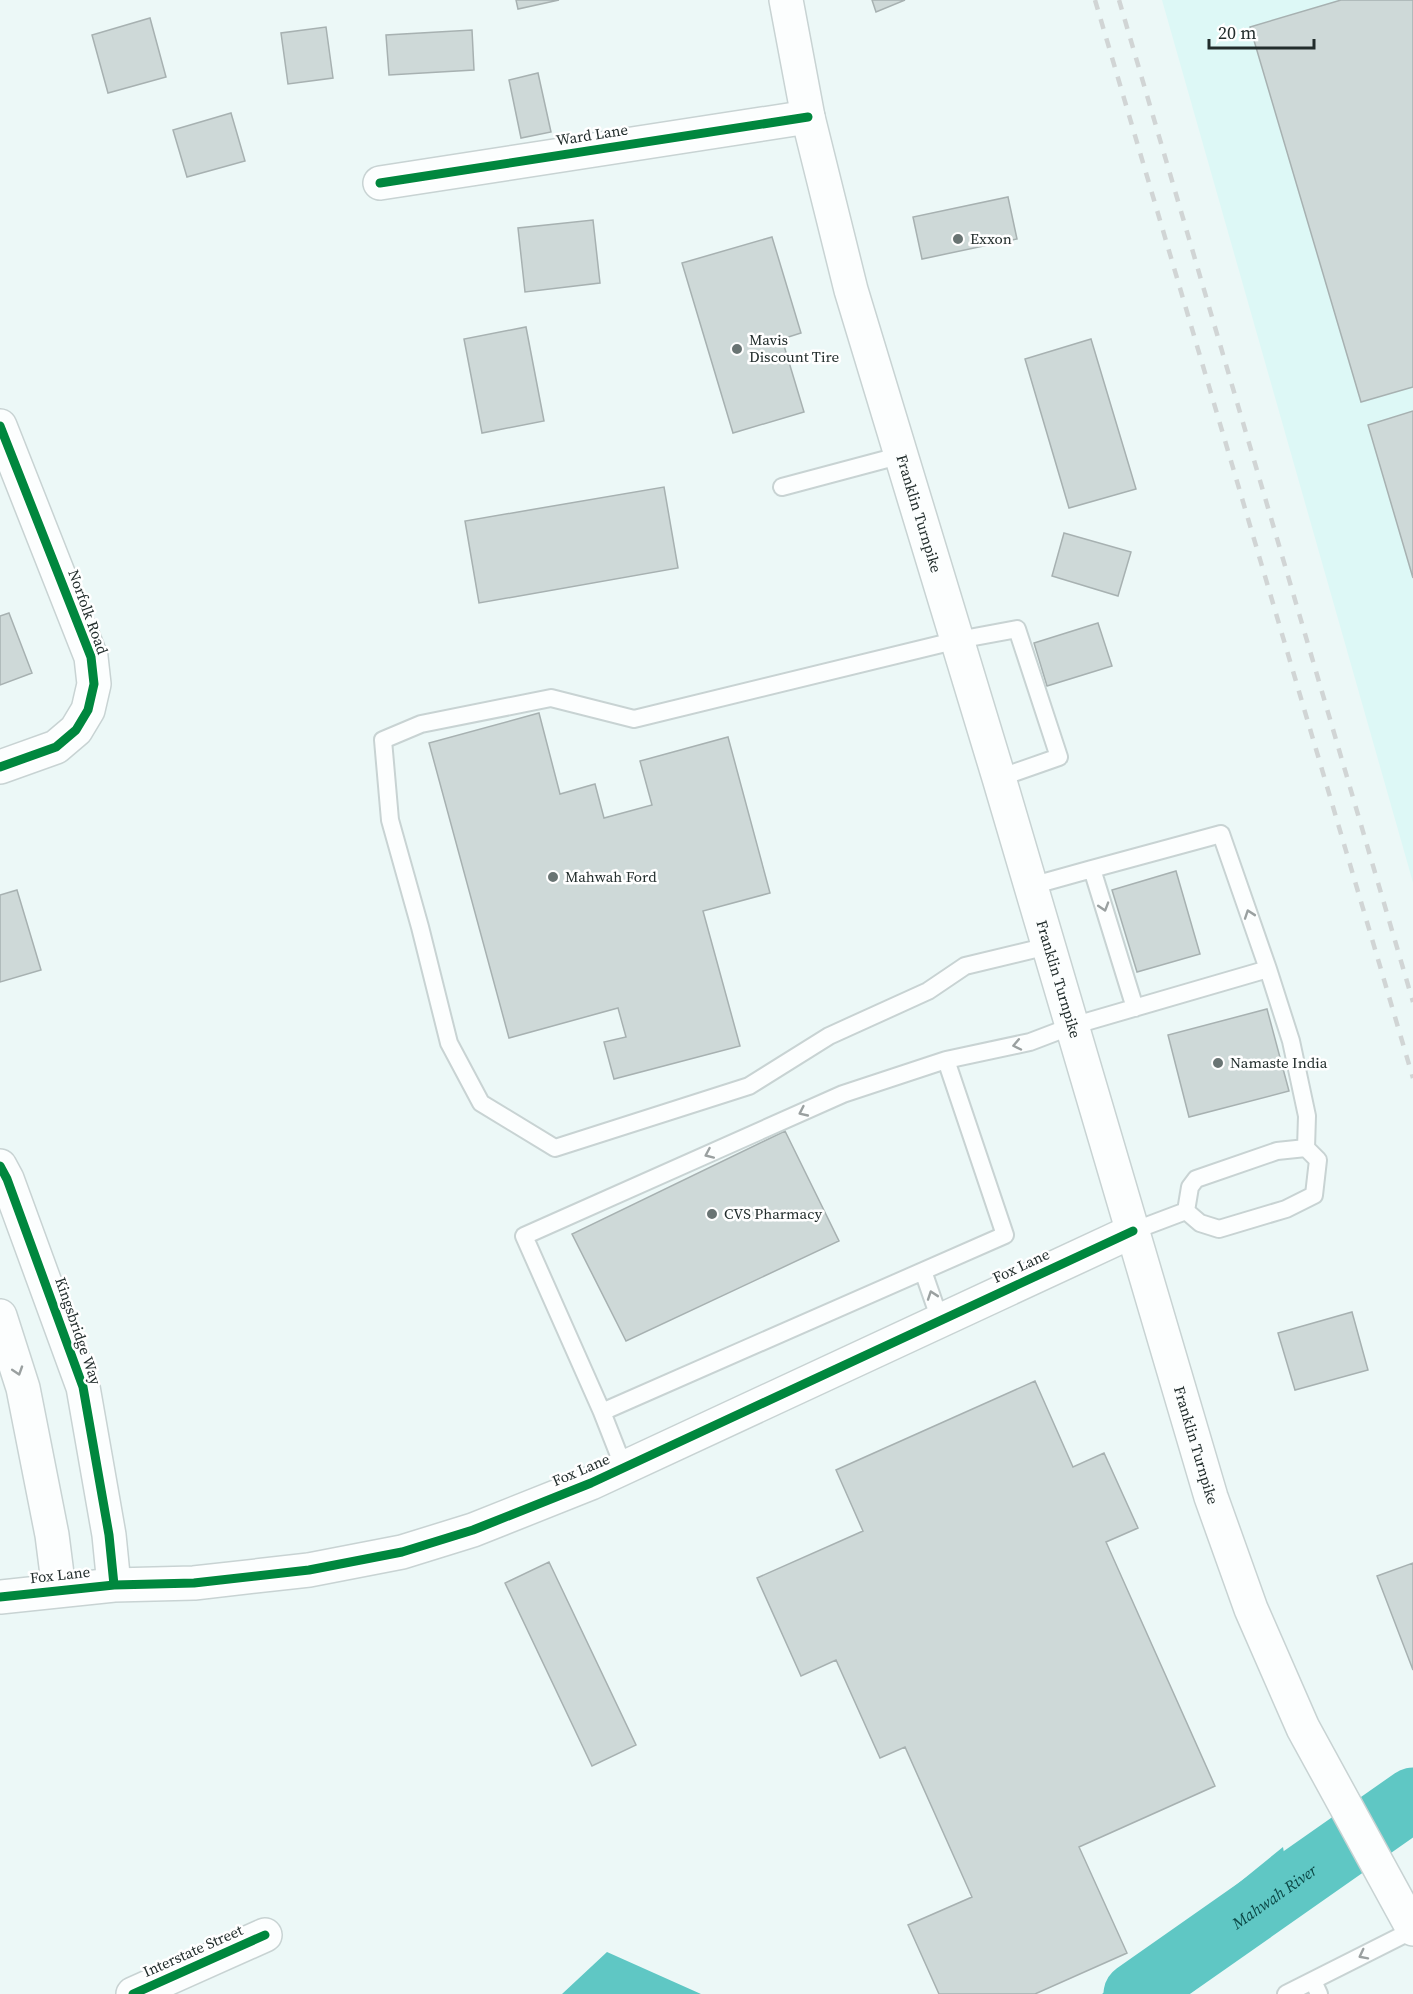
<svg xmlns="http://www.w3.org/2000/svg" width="1413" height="1994" font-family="'Source Serif 4',serif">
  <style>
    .built { fill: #ddf8f6 }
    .water { fill: #5fc7c4 }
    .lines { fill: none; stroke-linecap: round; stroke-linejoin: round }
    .river { stroke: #5fc7c4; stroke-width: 63 }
    .building { fill: #ced9d8; stroke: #a7b1b1; stroke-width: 1.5 }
    .service-casing { stroke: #c8d3d3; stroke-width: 20 }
    .minor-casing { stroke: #c8d3d3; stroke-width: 36 }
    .primary-casing { stroke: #c8d3d3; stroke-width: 36 }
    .service { stroke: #fcfefe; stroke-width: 16 }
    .minor { stroke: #fcfefe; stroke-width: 33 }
    .primary { stroke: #fcfefe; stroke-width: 33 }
    .rail { stroke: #d1d5d5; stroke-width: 4.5; stroke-dasharray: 10 10; stroke-linecap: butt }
    .cycleway-casing { stroke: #fff; stroke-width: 13 }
    .cycleway { stroke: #00873e; stroke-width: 9 }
    .oneway { stroke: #9aa0a0 }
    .poi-dot { fill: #697473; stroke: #fff; stroke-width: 2 }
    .labels { text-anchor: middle; stroke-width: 5; stroke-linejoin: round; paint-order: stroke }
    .street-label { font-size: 15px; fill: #222d2c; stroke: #fff }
    .poi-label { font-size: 15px; fill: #222d2c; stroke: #fff; text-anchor: start }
    .water-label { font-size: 16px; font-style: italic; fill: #0b4745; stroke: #fff }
  </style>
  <rect width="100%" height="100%" fill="#ecf8f7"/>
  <path class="built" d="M1162,0h251v883l-1,-4z"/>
  <path class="water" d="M1283,1847l12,70 -106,77h-87z
    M607,1952l94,42h-139z"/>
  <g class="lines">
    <path class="river" id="s1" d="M1135,1994l278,-195"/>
  </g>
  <path class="building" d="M516,0h43l-41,9z
    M872,0h33l-29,12z
    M1341,0h72v387l-52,15 -111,-375z
    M150,18l16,59 -58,16 -16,-58z
    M326,27l7,51 -45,6 -7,-51z
    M472,30l2,40 -85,5 -3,-40z
    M538,73l13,59 -30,6 -12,-58z
    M231,113l14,48 -58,16 -14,-47z
    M1008,197l9,42 -95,20 -9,-42z
    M593,220l7,63 -75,9 -7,-64z
    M772,237l29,96 -19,6 22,73 -71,21 -51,-170z
    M526,327l18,94 -62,12 -18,-94z
    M1091,339l45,150 -67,19 -44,-149z
    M1413,411v167l-45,-153z
    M664,487l14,81 -199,35 -14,-82z
    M1064,533l67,19 -13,44 -66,-20z
    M9,613l23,60 -32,12v-69z
    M1098,623l14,43 -65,20 -13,-43z
    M539,713l21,81 35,-10 9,34 48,-13 -12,-44 88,-24 42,156 -67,18 37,135 -126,33 -10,-37 22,-5 -8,-29 -109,30 -80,-295z
    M1176,871l24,83 -63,18 -25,-82z
    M17,890l24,80 -41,12v-87z
    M1267,1009l22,82 -100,26 -21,-82z
    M785,1131l54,110 -213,100 -54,-107z
    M1352,1312l16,58 -73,20 -17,-57z
    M1035,1381l38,86 31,-14 34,75 -32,14 109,244 -136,61 48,106 -92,41h-96l-31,-69 64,-28 -67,-150 -25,11 -44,-98 -35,16 -44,-98 106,-47 -27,-61z
    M549,1562l87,183 -44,21 -87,-183z
    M1413,1563v107l-36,-94z"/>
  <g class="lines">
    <g class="service-casing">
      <path id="service" d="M782,487l120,-32
        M999,778l60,-21 -42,-128 -59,11 -324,79 -83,-21 -130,26 -38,16 7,80 30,107 29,116 32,60 74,45 194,-62 80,-50 99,-45 37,-25 83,-20
        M1031,886l61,-17
        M1135,1008l-43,-139 129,-35 47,135
        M1306,1148l12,12 -4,35 -28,14 -67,20 -19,-6 -14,-12 4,-24 6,-8 81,-28z
        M1133,1231l53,-20
        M923,1271l17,49
        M602,1412l403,-177 -59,-175
        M624,1468l-22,-56 -78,-176 319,-142 103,-34 84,-18 42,-16 196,-57 23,72 16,75 -1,32
        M1313,1981l6,13
        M1286,1994l127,-64"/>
    </g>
    <g class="minor-casing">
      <path id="minor" d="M380,183l428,-66
        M0,426l91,231 3,27 -6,26 -12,20 -20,17 -56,20
        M0,1166l7,13 76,208 26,148 5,50
        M0,1316l23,72 29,147 7,55
        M0,1597l114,-12 80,-2 115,-13 93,-18 71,-22 118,-47 542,-252
        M133,1994l132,-59"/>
    </g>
    <g class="primary-casing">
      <g id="primary">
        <path id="s2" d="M786,0l22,117 43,173 148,488 212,719 40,112 52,119 110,201"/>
      </g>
    </g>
    <use href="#service" class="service"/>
    <use href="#minor" class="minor"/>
    <use href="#primary" class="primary"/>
    <path class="rail" d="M1095,0l318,1078
      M1119,0l294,1002"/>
    <g class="cycleway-casing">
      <path id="cycleway" d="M380,183l428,-66
        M0,426l91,231 3,27 -6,26 -12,20 -20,17 -56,20
        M0,1166l7,13 76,208 26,148 5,50
        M0,1597l114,-12 80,-2 115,-13 93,-18 71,-22 118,-47 542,-252
        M133,1994l132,-59"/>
    </g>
    <use href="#cycleway" class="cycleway"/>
  </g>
  <defs><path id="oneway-chevron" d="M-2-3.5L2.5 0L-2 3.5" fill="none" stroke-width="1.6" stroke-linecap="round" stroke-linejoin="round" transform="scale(1.5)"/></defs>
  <g class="oneway">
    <use href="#oneway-chevron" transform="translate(1104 907) rotate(73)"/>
    <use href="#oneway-chevron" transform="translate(1249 914) rotate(-109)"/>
    <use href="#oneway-chevron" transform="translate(1017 1045) rotate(168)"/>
    <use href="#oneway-chevron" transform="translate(803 1112) rotate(155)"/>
    <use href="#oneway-chevron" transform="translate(709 1154) rotate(156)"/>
    <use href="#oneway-chevron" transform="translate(932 1295) rotate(-109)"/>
    <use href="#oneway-chevron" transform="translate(18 1371) rotate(72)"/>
    <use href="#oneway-chevron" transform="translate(1363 1955) rotate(153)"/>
  </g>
  <g class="poi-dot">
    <circle cx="958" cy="239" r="6"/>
    <circle cx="737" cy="349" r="6"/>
    <circle cx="553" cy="877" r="6"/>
    <circle cx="1218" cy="1063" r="6"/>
    <circle cx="712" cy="1214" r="6"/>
  </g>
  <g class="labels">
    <g class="street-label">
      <text transform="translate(592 135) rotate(-9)" y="5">Ward Lane</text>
      <text dy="5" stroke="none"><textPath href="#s2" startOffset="531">Franklin Turnpike</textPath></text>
      <text transform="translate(88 612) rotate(70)" y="5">Norfolk Road</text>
      <text dy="5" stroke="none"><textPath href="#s2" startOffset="1017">Franklin Turnpike</textPath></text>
      <text transform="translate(1021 1266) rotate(-25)" y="5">Fox Lane</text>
      <text transform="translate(78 1331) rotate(71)" y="5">Kingsbridge Way</text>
      <text dy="5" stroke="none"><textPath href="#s2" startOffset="1503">Franklin Turnpike</textPath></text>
      <text transform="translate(581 1470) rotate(-23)" y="5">Fox Lane</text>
      <text transform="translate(60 1575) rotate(-6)" y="5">Fox Lane</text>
      <text transform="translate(193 1951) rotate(-24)" y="5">Interstate Street</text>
    </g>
    <g class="poi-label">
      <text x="970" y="244">Exxon</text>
      <text x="749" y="345">Mavis<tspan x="749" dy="17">Discount Tire</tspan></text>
      <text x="565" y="882">Mahwah Ford</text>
      <text x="1230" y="1068">Namaste India</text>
      <text x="724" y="1219">CVS Pharmacy</text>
    </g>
    <g class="water-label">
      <text dy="6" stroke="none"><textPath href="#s1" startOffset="170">Mahwah River</textPath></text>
    </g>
  </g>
  <path d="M1209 39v9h105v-9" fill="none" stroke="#222d2c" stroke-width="3"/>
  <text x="1218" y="39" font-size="18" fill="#222d2c" stroke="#ffffff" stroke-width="4.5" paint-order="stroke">20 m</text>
</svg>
